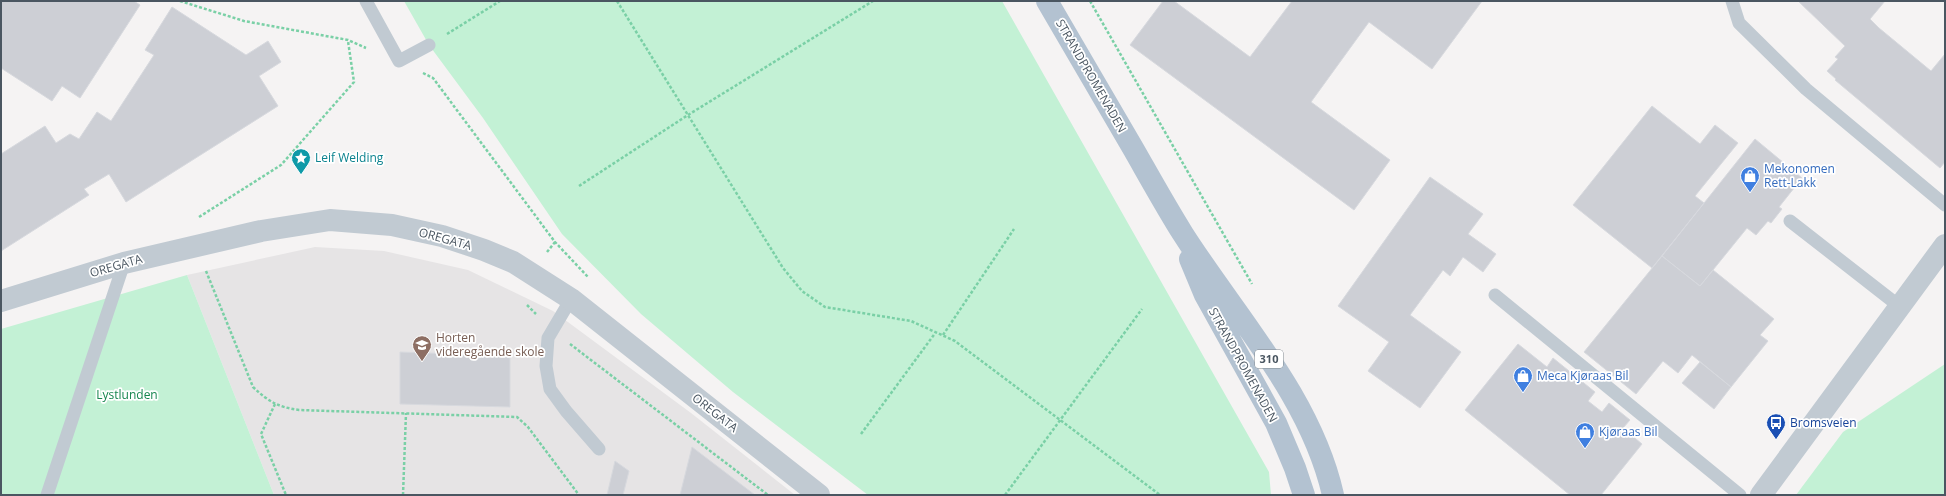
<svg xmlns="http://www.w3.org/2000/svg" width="1946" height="496" font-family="'Open Sans',sans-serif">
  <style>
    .education { fill: #e6e4e5 }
    .green { fill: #c3f1d5 }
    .building { fill: #cdcfd5; stroke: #d7d9de }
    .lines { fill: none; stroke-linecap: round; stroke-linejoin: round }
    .path { stroke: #7ad0a6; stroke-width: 2.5; stroke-dasharray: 3 2; stroke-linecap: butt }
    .lane { stroke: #c1cad2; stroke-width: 13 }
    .street { stroke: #c1cad2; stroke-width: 22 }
    .primary { stroke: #b3c2d1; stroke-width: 22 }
    .labels { text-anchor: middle; stroke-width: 3.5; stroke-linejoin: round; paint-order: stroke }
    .shield { fill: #fff; stroke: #808990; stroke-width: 1 }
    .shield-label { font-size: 11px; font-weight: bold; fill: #4a5661 }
    .street-label { font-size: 12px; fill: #4a5661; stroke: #fff }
    .culture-label { font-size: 12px; fill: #0d838f; stroke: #fff; text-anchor: start }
    .shop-label { font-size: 12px; fill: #366cbe; stroke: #fff; text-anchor: start }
    .education-label { font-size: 12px; fill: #785e54; stroke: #fff; text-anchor: start }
    .park-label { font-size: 12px; fill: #17864f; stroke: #fff }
    .transit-label { font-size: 12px; fill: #164399; stroke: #fff; text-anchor: start }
  </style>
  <rect width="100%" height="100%" fill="#f5f3f3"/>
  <path class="education" d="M315,247l69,4 84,19 85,41 138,102 104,82h-521l-87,-220z"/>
  <path class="green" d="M404,1h598l267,471 2,23h-403l-135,-103 -92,-78 -79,-80 -79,-116 -54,-73z
    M187,275l87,220h-273v-166z
    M1945,364v131h-149l47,-63z"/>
  <path class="building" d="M1,1h133l6,4 -60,93 -18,-12 -10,15 -51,-33z
    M1163,1h11l76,56 42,-56h190l-50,68 -63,-47 -58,80 79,58 -36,50 -224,-165z
    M1798,1h87l-15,18 9,9 52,43 14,-17v108l-5,6 -105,-88 1,-1 -9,-8 11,-12 -3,-2 10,-11z
    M172,7l74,48 22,-14 13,21 -22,14 19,30 -152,96 -17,-28 -25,15 5,6 -88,56v-97l44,-28 11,17 14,-9 9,5 18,-27 14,9 43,-66 -9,-5z
    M1652,106l48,38 15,-19 23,18 -43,53 9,7 -52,65 -79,-63z
    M1755,139l47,39 -23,29 3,2 -11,14 -3,-2 -12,14 -9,-7 -47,58 -38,-30z
    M1430,177l53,37 -15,20 28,20 -13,18 -20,-15 -13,19 -7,-6 -33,45 51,37 -41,56 -52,-37 21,-29 -51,-36z
    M1662,256l38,30 13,-16 61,49 -14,16 8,6 -37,46 -39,-32 -14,18 -15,-12 -27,33 -52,-42z
    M1518,344l29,23 6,-9 42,34 -7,9 14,11 7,-9 21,17 -7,8 19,16 -41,51h-31l-105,-85z
    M400,352l110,4v51l-110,-3z
    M1700,362l31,25 -17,22 -32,-26z
    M692,447l63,48h-75z
    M615,461l14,10 -6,24h-16z"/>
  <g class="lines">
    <path class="path" d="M180,1l64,20 104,19 18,8
      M617,1l166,267 19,23 23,16 86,14 44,20 205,154
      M1090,1l162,283
      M447,34l53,-33
      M423,73l10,5 122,164 33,35
      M579,186l109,-71 185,-114
      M199,217l82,-52 73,-83 -6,-41
      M547,252l8,-10
      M206,271l47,116c16,15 25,20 46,23l218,7 11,10 51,68
      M527,305l9,9
      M943,335l71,-106
      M570,344l198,151
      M275,404l-14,30 25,61
      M861,434l75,-102
      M403,495l3,-82
      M1005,495l137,-186"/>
    <path class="lane" d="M366,1l33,60 30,-16
      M1732,1l7,22 67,66 139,116
      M1790,221l109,85
      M1495,295l245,200
      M571,299l-23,39 -2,28 4,23 16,22 33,38
      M47,495l77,-232"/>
    <path class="street" d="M1,301l123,-38 137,-32 69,-11 62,5 50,11 42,14 29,12 58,37 248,196
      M1761,495l184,-250"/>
    <path class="primary" d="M1047,1c29,50 58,100 87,149 16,28 32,57 49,84 53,83 128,163 150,261
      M1190,259l15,36 71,128 19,45 9,27"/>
  </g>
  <defs>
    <g id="sight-pin" transform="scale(1)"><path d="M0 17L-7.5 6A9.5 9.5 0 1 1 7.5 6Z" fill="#0f9aa8" stroke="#fff"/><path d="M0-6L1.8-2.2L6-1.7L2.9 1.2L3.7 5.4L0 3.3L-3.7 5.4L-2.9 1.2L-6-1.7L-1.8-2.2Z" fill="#fff"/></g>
    <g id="shop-pin" transform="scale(1)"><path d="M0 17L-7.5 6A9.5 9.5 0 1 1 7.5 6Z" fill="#3f7fe0" stroke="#fff"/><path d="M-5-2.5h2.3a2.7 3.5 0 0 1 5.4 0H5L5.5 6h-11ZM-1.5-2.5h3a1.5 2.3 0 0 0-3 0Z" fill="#fff"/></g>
    <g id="school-pin" transform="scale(1)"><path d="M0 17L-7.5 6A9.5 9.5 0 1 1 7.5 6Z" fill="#8d6e63" stroke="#fff"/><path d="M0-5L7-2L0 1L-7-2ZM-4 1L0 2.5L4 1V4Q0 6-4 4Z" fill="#fff"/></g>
    <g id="bus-pin" transform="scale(1)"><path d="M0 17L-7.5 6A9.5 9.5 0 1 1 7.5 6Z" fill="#1a4fb4" stroke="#fff"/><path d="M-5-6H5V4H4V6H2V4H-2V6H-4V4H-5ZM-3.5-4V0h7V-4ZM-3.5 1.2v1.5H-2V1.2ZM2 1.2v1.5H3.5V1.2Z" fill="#fff"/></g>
  </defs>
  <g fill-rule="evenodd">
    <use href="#sight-pin" x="301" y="158"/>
    <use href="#shop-pin" x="1750" y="176"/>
    <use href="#school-pin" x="422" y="345"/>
    <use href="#shop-pin" x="1523" y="376"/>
    <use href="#bus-pin" x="1776" y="423"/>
    <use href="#shop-pin" x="1585" y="432"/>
  </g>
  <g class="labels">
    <rect class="shield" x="1255" y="350" width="28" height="18" rx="3"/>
    <g class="shield-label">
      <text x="1269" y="363">310</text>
    </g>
    <g class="street-label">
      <text transform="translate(1091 76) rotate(60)" y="4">STRANDPROMENADEN</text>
      <text transform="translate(445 239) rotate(15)" y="4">OREGATA</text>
      <text transform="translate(116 266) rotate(-16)" y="4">OREGATA</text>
      <text transform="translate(1243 365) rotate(61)" y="4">STRANDPROMENADEN</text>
      <text transform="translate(715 413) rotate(38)" y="4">OREGATA</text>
    </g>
    <g class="culture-label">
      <text x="315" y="162">Leif Welding</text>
    </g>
    <g class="shop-label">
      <text x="1764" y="173">Mekonomen<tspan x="1764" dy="14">Rett-Lakk</tspan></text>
      <text x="1537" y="380">Meca Kjøraas Bil</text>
      <text x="1599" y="436">Kjøraas Bil</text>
    </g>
    <g class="education-label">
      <text x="436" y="342">Horten<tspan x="436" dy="14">videregående skole</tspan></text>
    </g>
    <g class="park-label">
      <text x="127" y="399">Lystlunden</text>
    </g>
    <g class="transit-label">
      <text x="1790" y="427">Bromsveien</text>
    </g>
  </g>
  <rect width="1946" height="496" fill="none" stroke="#4a5661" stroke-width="4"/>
</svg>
